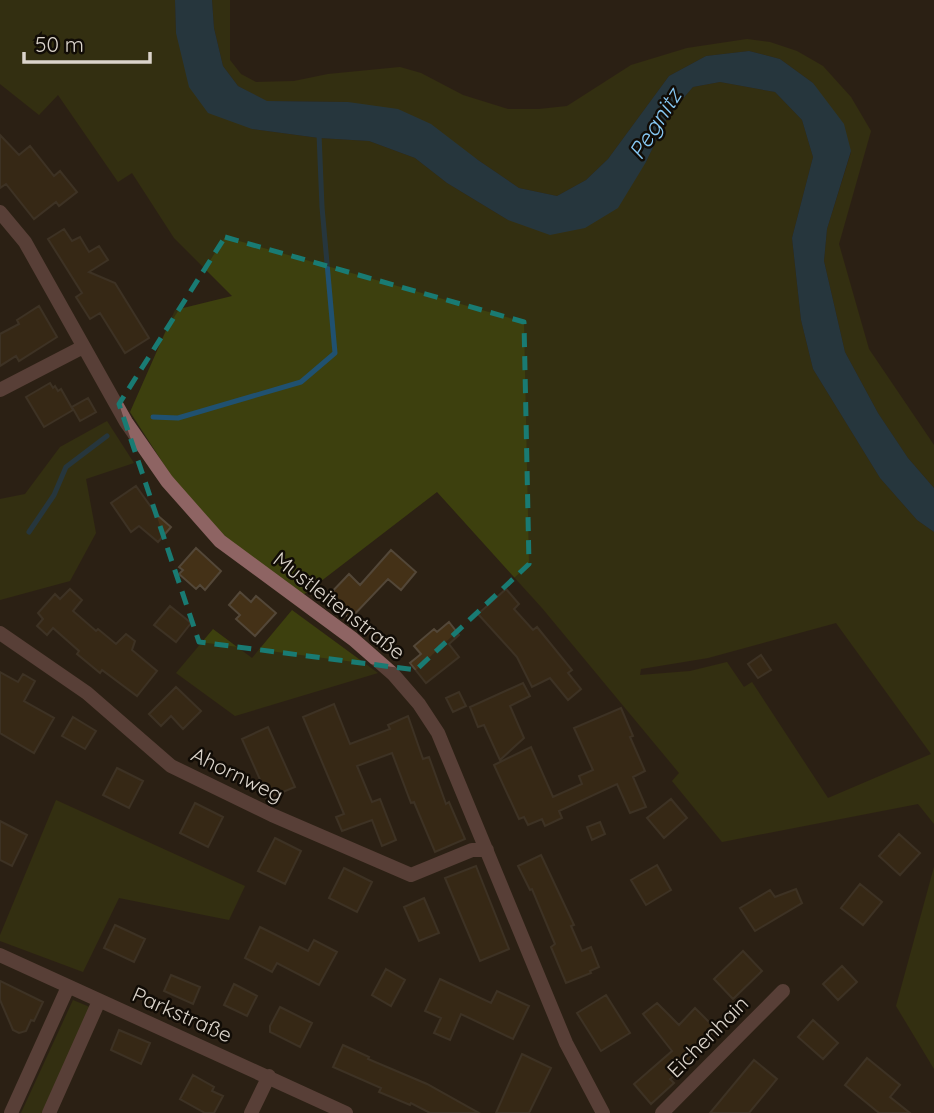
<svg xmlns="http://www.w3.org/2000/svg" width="934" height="1113" font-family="Quicksand,sans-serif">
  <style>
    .green { fill: #3d400e; fill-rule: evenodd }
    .water { fill: #205170 }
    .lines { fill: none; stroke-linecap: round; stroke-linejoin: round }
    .stream { stroke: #205170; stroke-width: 5 }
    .building { fill: #443117; stroke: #534738; stroke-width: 2 }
    .street { stroke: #8e6463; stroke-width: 14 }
    .marked { fill: none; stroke: #197b73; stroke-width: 5; stroke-dasharray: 14 9; stroke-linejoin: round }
    .labels { text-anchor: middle; stroke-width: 5; stroke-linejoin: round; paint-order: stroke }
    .street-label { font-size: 21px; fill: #dbd4cb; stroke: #110c06 }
    .water-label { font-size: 23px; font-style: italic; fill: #87c8f4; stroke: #110c06 }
  </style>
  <rect width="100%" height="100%" fill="#2c2114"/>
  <path class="green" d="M0,0h175l1,33 76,96 67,9 50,3 46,17 32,25 61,37 138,-58 22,-46 25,-29 27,-5 55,10 27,28 11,37 -21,81 9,82 12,49 67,109 37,42 17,12v292l-16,-20 -196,38 -50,-61 7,-8 -137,-165 -105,-116 -134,103 -78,-58 -51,-57 -44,-68 45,-102 57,-14 -58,-58 -42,-65 -14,9 -60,-87 -19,20 -39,-31zM836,623l95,131 -103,44 -76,-116 -8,5 -17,-25 -37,9 -50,4 1,-6 67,-11z
    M212,0h18v60l11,14 15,8 38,-1 34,-7 72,-7 21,6 42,22 45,14h31l28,-3 64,-41 56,-17 60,-9 23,3 27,9 26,15 28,31 20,34 -32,113 30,105 65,96v43l-26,-30 -30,-45 -33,-61 -21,-91 3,-32 24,-77 -38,-69 -33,-24 -31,-8 -43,5 -37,20 -61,83 -22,21 -29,16 -38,-8 -41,-28 -130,-58 -82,-1 -28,-15 -15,-20 -9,-38z
    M107,421l27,42 -48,16 10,54 -26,48 -70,19v-101l25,-5 35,-47z
    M292,610l86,63 -143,43 -59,-43 37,-44 39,29z
    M56,800l189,86 -16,34 -110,-22 -36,74 -83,-31v-6z
    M934,867v202l-38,-63z
    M73,1000l19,8 -47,105h-24z"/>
  <path class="water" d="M175,0h37l2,28 9,38 15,20 29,15 81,1 50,7 33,15 47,36 41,28 38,8 29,-16 22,-21 61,-83 37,-20 43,-5 31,8 33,24 31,41 7,27 -24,78 -3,32 21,91 33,61 30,45 26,30v44l-17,-12 -37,-42 -67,-109 -12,-49 -9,-82 21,-81 -11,-37 -27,-28 -55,-10 -27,5 -25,29 -22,46 -28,46 -33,20 -35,7 -42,-15 -61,-37 -32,-25 -46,-17 -50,-3 -67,-9 -44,-16 -19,-26 -13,-54z"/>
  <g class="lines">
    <path class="stream" d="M153,417l25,1 123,-36 34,-29 -13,-146 -3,-73
      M29,532l25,-37 12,-28 41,-31"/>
  </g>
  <path class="building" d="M0,135l19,20 11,-9 24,30 6,-5 17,21 -18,14 -3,-4 -22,17 -28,-35 -6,4z
    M64,229l8,12 8,-4 9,15 10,-6 9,14 -19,12 26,11 34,55 -24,15 -25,-40 -10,6 -14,-22 6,-4 -34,-54z
    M39,306l18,31 -38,24 -3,-5 -16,10v-32l19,-10 -2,-4z
    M50,383l3,5 2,-2 3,5 3,-2 12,21 -29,17 -18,-30z
    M88,398l8,14 -16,9 -8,-14z
    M136,486l20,28 15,13 -13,15 -19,-16 -8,6 -20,-29z
    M196,548l25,23 -16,19 -5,-5 -4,4 -17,-15 4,-4 -4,-3z
    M391,550l25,22 -15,18 -13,-11 -38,40 -23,-22 22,-23 11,11z
    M70,589l12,11 -9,11 23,20 2,-2 18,15 10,-10 9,7 -3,9 25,21 -20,25 -35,-26 -2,3 -23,-19 2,-3 -26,-23 -6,7 -10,-9 6,-7 -5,-6 17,-19 5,5z
    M506,589l13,15 -5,5 19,21 4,-3 35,43 -4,3 13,16 -13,11 -18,-22 -18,9 -15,-30 -39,-43z
    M240,592l11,10 5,-6 20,17 -21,23 -19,-17 4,-4 -11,-10z
    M170,606l21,17 -15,19 -22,-17z
    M449,622l10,13 -10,9 10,13 -33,26 -16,-20 11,-9 -7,-8 20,-17 3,3z
    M761,655l10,15 -13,8 -10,-14z
    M0,672l18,10 5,-8 12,7 -11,20 30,17 -20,35 -34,-20z
    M523,683l7,13 -20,10 14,32 -24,22 -16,-35 -6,2 -8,-20z
    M176,687l25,24 -18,18 -12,-13 -10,10 -12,-12z
    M459,692l7,14 -13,6 -7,-14z
    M334,704l16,40 40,-15 -2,-4 20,-9 15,43 6,-2 17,47 3,-2 16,37 -30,13 -21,-50 -3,1 -19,-50 -35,13 15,36 8,-3 16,41 -14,6 -10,-26 -30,11 -6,-14 8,-3 -41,-97z
    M621,708l12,28 -3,1 15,34 -12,6 13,30 -16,6 -13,-29 -58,27 3,7 -17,8 -3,-7 -14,6 -4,-8 -5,2 -25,-54 37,-18 22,50 29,-13 -3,-8 14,-6 -19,-42z
    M73,717l23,14 -11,18 -23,-13z
    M268,727l27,60 -29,12 -6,-14 2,-1 -20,-45z
    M117,768l26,13 -14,27 -26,-13z
    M671,799l16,19 -23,20 -17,-20z
    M195,803l28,14 -15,30 -28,-14z
    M0,821l27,14 -15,31 -12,-6z
    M600,822l5,12 -13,6 -5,-13z
    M899,834l21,19 -20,22 -21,-19z
    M275,838l26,13 -16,33 -27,-13z
    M541,855l33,70 -3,1 11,25 9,-4 8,20 -9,4 1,2 -25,10 -15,-36 4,-3 -23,-55 -2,1 -12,-24z
    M657,865l14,25 -25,15 -15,-25z
    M476,866l33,83 -29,12 -35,-83z
    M344,868l28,14 -15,30 -28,-14z
    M860,884l22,18 -19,23 -22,-17z
    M796,889l6,14 -47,28 -15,-23 30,-18 5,7z
    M424,898l15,35 -20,8 -15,-34z
    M115,925l30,14 -11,23 -30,-14z
    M260,927l48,24 6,-11 23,12 -18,33 -42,-22 -5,9 -27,-14z
    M743,951l19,20 -29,28 -19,-20z
    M842,966l15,16 -19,18 -15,-16z
    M386,969l19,11 -14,26 -19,-11z
    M171,975l29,12 -7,17 -29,-13z
    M440,979l51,24 6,-12 32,15 -16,33 -52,-25 -11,26 -16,-7 7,-15 -16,-7z
    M0,981l43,21 -9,19 -3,-1 -5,11 -7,2 -6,-3 -13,-30z
    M234,984l23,12 -10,20 -23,-11z
    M606,995l24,38 -29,18 -24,-38z
    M657,1003l22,22 16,-17 21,21 -27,26 5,6 -24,18 4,4 -23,21 -17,-20 38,-33 -29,-37z
    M280,1007l32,16 -12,24 -30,-15v-6z
    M813,1020l25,23 -15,16 -25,-22z
    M119,1030l31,13 -9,21 -30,-14z
    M343,1045l26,12 -1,2 59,25 52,29h-49l-19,-10 -1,2 -31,-13 2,-4 -48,-21z
    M522,1054l29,14 -22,45h-33z
    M867,1058l33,27 -10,12 20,16h-31l-34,-28z
    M754,1060l23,19 -28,34h-39z
    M193,1075l21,12 -2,4 11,5 -9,17h-9l-25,-14z"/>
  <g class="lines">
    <path class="street" d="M0,212l25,30 101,180 41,59 53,60 133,98 40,35 26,30 19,29 128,310 37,70
      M0,390l83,-43
      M0,633l87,60 84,73 101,49 139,60 61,-25h15
      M0,955l346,158
      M11,1113l57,-126
      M49,1113l50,-112
      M251,1113l18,-37
      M662,1113l121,-122"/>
  </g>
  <path d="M0 0H934V1113H0ZM225,237l299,85 5,242 -113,106 -217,-28 -80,-238z" fill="#2c2114" fill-opacity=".55" fill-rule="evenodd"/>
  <path class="marked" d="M225,237l299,85 5,242 -113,106 -217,-28 -80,-238z"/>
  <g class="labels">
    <g class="street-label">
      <text transform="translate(339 606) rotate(38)" y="7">Mustleitenstraße</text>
      <text transform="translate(237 775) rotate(26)" y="7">Ahornweg</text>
      <text transform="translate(182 1015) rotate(24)" y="7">Parkstraße</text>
      <text transform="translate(708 1037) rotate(-45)" y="7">Eichenhain</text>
    </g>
    <g class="water-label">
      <text transform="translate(655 124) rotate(-58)" y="8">Pegnitz</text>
    </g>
  </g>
  <path d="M24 52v10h126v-10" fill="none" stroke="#dbd4cb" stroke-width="3.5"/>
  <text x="35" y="52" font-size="21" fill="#dbd4cb" stroke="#110c06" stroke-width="5" paint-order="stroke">50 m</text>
</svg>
